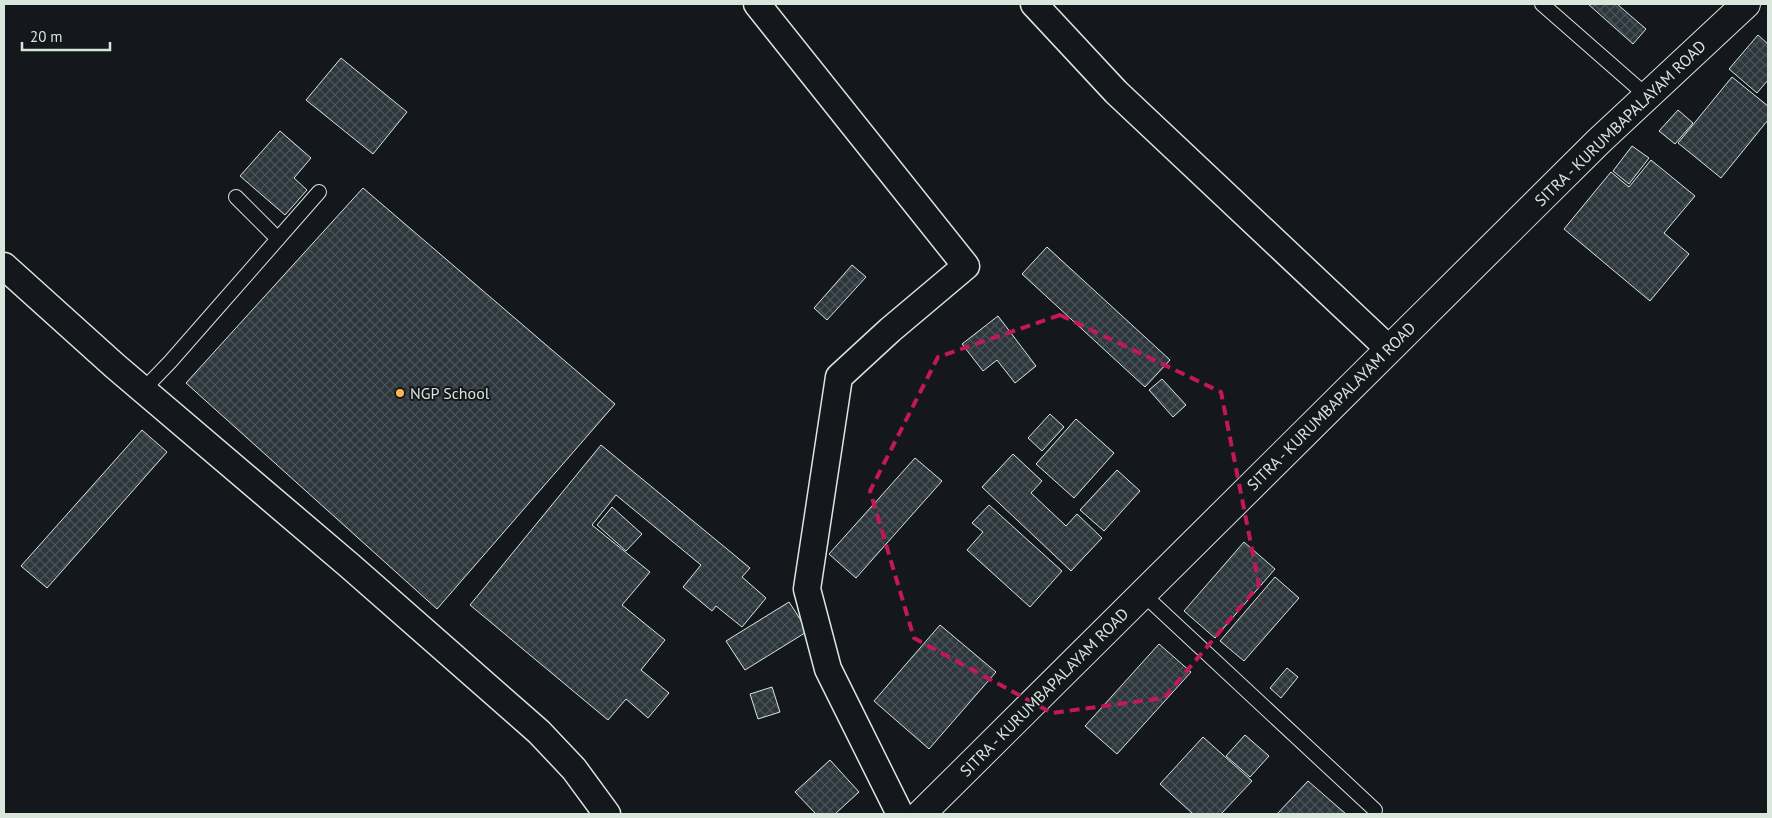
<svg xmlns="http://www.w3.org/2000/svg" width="1772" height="818" font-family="'PT Sans',sans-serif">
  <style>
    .building { fill: url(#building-cross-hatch); stroke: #d8e6dc }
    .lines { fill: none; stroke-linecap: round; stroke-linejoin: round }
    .service-casing { stroke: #d8e6dc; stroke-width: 16 }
    .minor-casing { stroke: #d8e6dc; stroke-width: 29 }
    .primary-casing { stroke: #d8e6dc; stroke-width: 30 }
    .service { stroke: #14181c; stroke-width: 14 }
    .minor { stroke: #14181c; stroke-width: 26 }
    .primary { stroke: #14181c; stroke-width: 28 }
    .marked { fill: none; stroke: #c2185b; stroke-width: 4; stroke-dasharray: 10 6; stroke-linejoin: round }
    .poi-dot { fill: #ffb74d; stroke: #14181c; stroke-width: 2 }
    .labels { text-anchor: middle; stroke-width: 4; stroke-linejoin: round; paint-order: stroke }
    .street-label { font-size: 16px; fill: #d8e6dc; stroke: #14181c }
    .poi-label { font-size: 16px; fill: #d8e6dc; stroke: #14181c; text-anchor: start }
  </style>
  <defs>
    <pattern id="building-cross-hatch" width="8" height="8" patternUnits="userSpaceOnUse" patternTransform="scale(1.25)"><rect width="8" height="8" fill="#2c363c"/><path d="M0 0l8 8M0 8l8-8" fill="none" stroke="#4a5358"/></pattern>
  </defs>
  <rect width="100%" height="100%" fill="#14181c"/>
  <path class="building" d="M1588,4h29l29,25 -13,15z
    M1758,35l10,9v36l-11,13 -28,-24z
    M341,58l66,54 -34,42 -67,-54z
    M1732,77l36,29v14l-47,58 -43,-35z
    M1678,110l15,13 -18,21 -16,-13z
    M280,131l31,27 -17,20 13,12 -22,25 -45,-39z
    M1632,146l17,12 -20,26 -16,-13z
    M1651,160l44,36 -31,37 25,21 -39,47 -86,-72 47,-57 18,15z
    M363,188l252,216 -178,205 -251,-226z
    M1047,247l123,113 -25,27 -123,-113z
    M852,265l14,12 -39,43 -13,-12z
    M998,316l38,50 -21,17 -18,-23 -14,11 -21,-27z
    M1162,379l24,26 -13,12 -24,-27z
    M1050,414l14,13 -22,24 -14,-13z
    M1076,419l38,34 -40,45 -38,-34z
    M142,430l25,22 -120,136 -26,-22z
    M601,445l149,123 -8,9 24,21 -24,29 -26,-21 -4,5 -29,-24 18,-22 -85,-70 -24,30 58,47 -28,33 43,35 -24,30 28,23 -21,25 -22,-19 -18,21 -138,-115z
    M1013,454l29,27 -11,12 35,33 11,-12 25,24 -31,33 -89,-84z
    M915,458l27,23 -86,97 -27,-24z
    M1117,470l23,21 -36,40 -24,-21z
    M989,505l73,66 -32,36 -63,-57 16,-18 -11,-9z
    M612,507l30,27 -16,17 -29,-26z
    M1244,542l31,27 -60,69 -31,-27z
    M1275,577l24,21 -55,63 -24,-20z
    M789,602l19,29 -63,39 -19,-29z
    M940,625l56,47 -67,77 -55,-48z
    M1159,644l32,28 -74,82 -32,-28z
    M1287,668l11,9 -17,21 -11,-10z
    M772,687l8,25 -22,7 -8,-25z
    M1245,735l24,21 -19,21 -24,-21z
    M1203,737l49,44 -31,33h-28l-33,-30z
    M830,760l29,32 -24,22h-19l-21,-22z
    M1308,781l38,33h-69z"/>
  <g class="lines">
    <g class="service-casing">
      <path id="service" d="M1542,4l105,92
        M236,197l42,42
        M143,390l27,-28 149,-170
        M1143,594l232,216"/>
    </g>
    <g class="minor-casing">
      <path id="minor" d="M757,4l209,262 -76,64 -51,47 -32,212 21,80 72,145
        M1034,4l82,88 273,257
        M4,266l111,100 235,200 189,166 35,37 33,45"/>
    </g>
    <g class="primary-casing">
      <path id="primary" d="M921,814l678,-673 147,-137"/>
    </g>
    <use href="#service" class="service"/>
    <use href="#minor" class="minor"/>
    <use href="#primary" class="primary"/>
  </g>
  <path class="marked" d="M1060,315l161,77 38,193 -95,113 -112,15 -138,-75 -44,-147 68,-134z"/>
  <circle class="poi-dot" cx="400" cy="393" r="5"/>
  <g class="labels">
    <g class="street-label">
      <text transform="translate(1620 123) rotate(-44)" y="6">SITRA - KURUMBAPALAYAM ROAD</text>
      <text transform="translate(1331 406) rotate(-45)" y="6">SITRA - KURUMBAPALAYAM ROAD</text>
      <text transform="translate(1044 692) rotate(-45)" y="6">SITRA - KURUMBAPALAYAM ROAD</text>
    </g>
    <g class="poi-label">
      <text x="410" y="399">NGP School</text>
    </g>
  </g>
  <rect width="1772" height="818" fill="none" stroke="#d8e6dc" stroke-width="10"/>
  <path d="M22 42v8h88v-8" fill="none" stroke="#d8e6dc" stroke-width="2.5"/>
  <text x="30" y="42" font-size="15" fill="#d8e6dc" stroke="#14181c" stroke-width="4" paint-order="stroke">20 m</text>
</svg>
